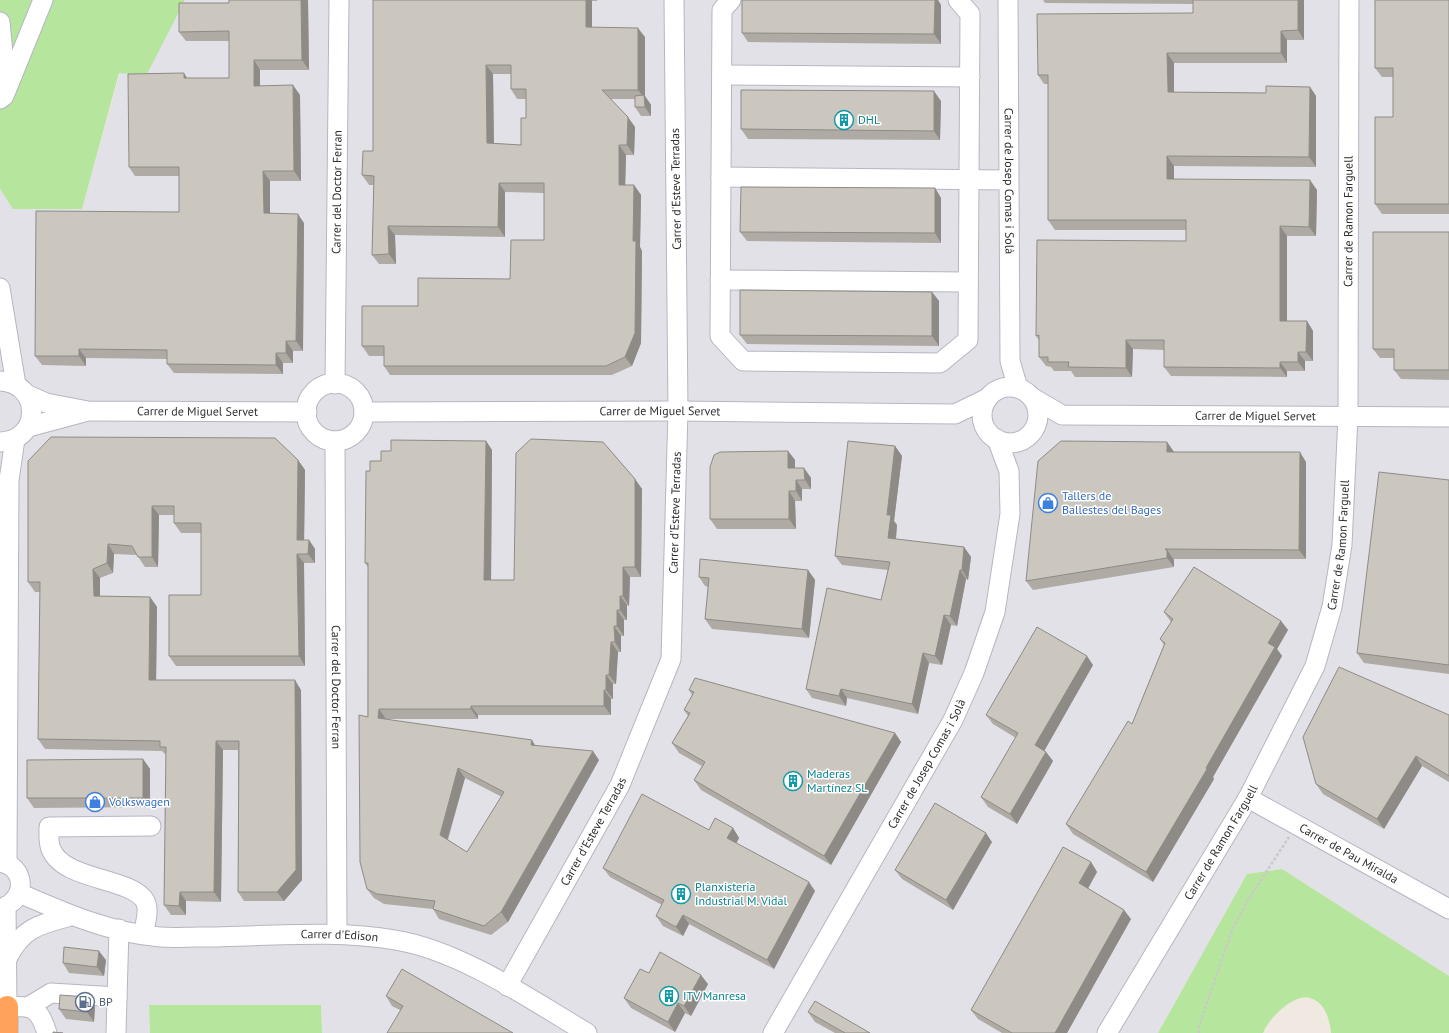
<svg xmlns="http://www.w3.org/2000/svg" width="1449" height="1033" font-family="'PT Sans',sans-serif">
  <style>
    .industrial { fill: #e3e1e8 }
    .green { fill: #b6e59e }
    .lines { fill: none; stroke-linecap: round; stroke-linejoin: round }
    .minor-casing { stroke: #b4b7c1; stroke-width: 21 }
    .highway-casing { stroke: #c9c9c9; stroke-width: 24 }
    .path { stroke: #c9c9c9; stroke-width: 2.5; stroke-dasharray: 3 2; stroke-linecap: butt }
    .minor { stroke: #fff; stroke-width: 19 }
    .highway { stroke: #ffa35c; stroke-width: 22 }
    .wall { fill: #afaba4; fill-rule: evenodd }
    .shaded-wall { fill: #8e8b86 }
    .building { fill: #cbc7bf; stroke: #8e8b86; fill-rule: evenodd }
    .labels { text-anchor: middle; stroke-width: 3; stroke-linejoin: round; paint-order: stroke }
    .culture-label { font-size: 12px; fill: #0d838f; stroke: #fff; text-anchor: start }
    .street-label { font-size: 12px; fill: #2e2e2e; stroke: #fff }
    .shop-label { font-size: 12px; fill: #366cbe; stroke: #fff; text-anchor: start }
    .service-label { font-size: 12px; fill: #4e5e75; stroke: #fff; text-anchor: start }
  </style>
  <rect width="100%" height="100%" fill="#efe9e1"/>
  <path class="industrial" d="M185,0h1264v976l-167,-107 -35,5 -89,159h-836l-1,-28h-172l1,28h-150v-844l13,20h69l38,-136 56,-57z"/>
  <path class="green" d="M0,0h185l-39,76 -27,-3 -37,136h-69l-13,-20z
    M1282,869l167,107v57h-118c-1,-13 -6,-31 -21,-35 -16,-5 -42,21 -47,35h-105l89,-159z
    M149,1005h172l1,28h-172z"/>
  <g class="lines">
    <g class="minor-casing">
      <g id="minor">
        <path d="M731,0l-9,10 -2,326 23,25 197,2 28,-23 2,-326 -12,-14"/>
        <path id="s1" d="M1008,0l2,361 8,27"/>
        <path d="M0,22l3,31 -3,25"/>
        <path d="M722,75l248,2"/>
        <path d="M0,99l4,-3 39,-96"/>
        <path d="M721,177l287,3"/>
        <path d="M720,280l248,2"/>
        <path d="M0,288l16,97"/>
        <path d="M0,381c42,2 42,60 0,61"/>
        <circle cx="335" cy="412" r="29"/>
        <path id="s2" d="M335,384l4,-384"/>
        <circle cx="1010" cy="415" r="28"/>
        <path id="s3" d="M28,395l18,8 42,8 219,1"/>
        <path id="s4" d="M1033,398l29,17 387,2"/>
        <path id="s5" d="M364,412l314,-1 277,3 33,-16"/>
        <path d="M28,427l56,-15"/>
        <path id="s6" d="M335,441l2,493"/>
        <path id="s7" d="M1248,798l201,111"/>
        <path d="M0,862c21,3 27,27 12,40"/>
        <path d="M7,864l2,-384 6,-41"/>
        <path id="s8" d="M19,893c46,20 91,40 141,44 13,1 26,0 39,0 65,0 132,-8 196,3 64,10 137,60 192,93"/>
        <path d="M6,906l1,101c26,-2 32,1 40,26"/>
        <path d="M143,934c2,-9 7,-24 2,-33 -14,-24 -82,-20 -94,-52 -3,-6 -2,-15 -2,-22l102,-1"/>
        <path d="M8,957c15,-30 33,-33 63,-41"/>
        <path id="s9" d="M507,986l113,-201 51,-126 7,-248 -4,-411"/>
        <path d="M28,1007l23,-14 66,4"/>
        <path d="M116,1033l3,-104"/>
        <path id="s10" d="M773,1033l180,-313 21,-47 21,-61 15,-98 -1,-43 -12,-32"/>
        <path id="s11" d="M1107,1033l141,-235 67,-132 17,-59 10,-62 6,-129 1,-416"/>
      </g>
    </g>
    <g class="highway-casing">
      <path id="highway" d="M7,1033v-26"/>
    </g>
    <path class="path" d="M1199,1033v-7l33,-96 16,-30 41,-63"/>
    <use href="#minor" class="minor"/>
    <use href="#highway" class="highway"/>
  </g>
  <path class="wall" d="M308,0l1,70h-49v16l40,9 1,86h-31v32l34,10 -1,128h-10v12h-10v11l-109,-1 -7,-9v-5l-81,-1v8l-44,-1 -7,-9 144,-144v-36h-44l-6,-9 58,-89h42v-37h-43l-7,-9 50,-29z
    M373,0h224v1h-5v26l53,10v59l6,9v11h-10l-6,-9v-8h-24l24,28 -1,28h-8l-1,30h9l7,10 -1,52 2,4 -1,92 -9,23 -20,9h-222l-6,-9v-10h-15l-7,-10 56,-40 92,-27 34,-39v-47l-39,-1v45l-110,-2 1,29h-17l-7,-9 2,-70h-5l-7,-10 11,-24zM493,74h18v15l6,10h9v19l-5,27 -27,-2z
    M742,0h196l3,5v39l-193,-2 -6,-9z
    M1043,0h261v40h-17v23h-113v29l92,1 44,-6 6,9v71l-142,-1v13l143,11 -1,46h-29v85h20l6,10v30h-8v10h-18v6l-116,-1 -7,-9v-17l-31,-1 -1,28h-57l-4,-6h-17l-3,-4 -5,-1 -7,-9v-17l-3,-4 150,-95v-11h-131l-7,-10v-136h-4l-6,-9 155,-62v-9l-148,-1z
    M1449,0v214h-67l-7,-10 18,-87v-40h-11l-7,-9z
    M941,101l-1,39 -192,-1 -7,-10z
    M935,188l6,10v45l-194,-2 -7,-9z
    M1449,232v148l-48,-1 -7,-9v-12h-14l-7,-9z
    M932,292l7,9v45l-192,-2 -7,-9z
    M486,441l6,9 -1,130h23l121,-101 7,10 -1,88h-11l-1,29 -2,-1v15h-3v16h-3v16h-3l-2,32h-3v15h-2v16h-133v4h-92l149,26 64,15 -91,162 -17,13 -52,-16 -6,-10 -49,-5 -10,-6 -7,-9 1,-322 -3,-4 5,-92 21,-20zM465,778l37,19 -35,55 -19,-12z
    M1167,442l7,10 132,10v97h-133l1,1v7l-141,23 -7,-9z
    M895,446l7,10 -8,65 3,4 -1,14 68,8 7,10 -3,23 -2,-1 -9,47 -6,-1 -9,40 -13,-2 -11,51 -71,-16 -1,8 -34,-8 -6,-9 75,-89 7,-30 -46,-5 -7,-9z
    M788,451l7,9v8h9l7,10v11h-9v12h-7l1,28h-79l-7,-10z
    M298,460l7,10 -1,70h5l6,9v14h-11l1,103h-129l-7,-10 32,-61v-62h-20l-7,-10v-8h-15l-1,52h-13l-8,-12 -23,-1 -1,19 -13,5v18l50,1 7,10 -1,73 145,10 1,190 -18,21h-40l-6,-9v-142h-15l-2,152 -35,-1v14h-15l-7,-10 2,-150 -4,-4 -117,-2 -7,-10 2,-147h-5l-7,-10v-121z
    M1449,480v194l-85,-11 -7,-10z
    M808,570l7,10 -6,58 -97,-9 -7,-10 3,-32 -3,-1 -6,-9z
    M1164,612l117,9 7,9 -11,19 5,7 -69,121 1,2 -61,103 -80,-48 -7,-10 66,-100 32,-79 -4,-6 11,-17z
    M1093,665l-49,85 2,2 7,9 -36,63 -29,-17 -7,-10 35,-59 -23,-14 -7,-9z
    M689,690l206,43 6,9 -70,123 -130,-75 -7,-10 8,-14 -23,-13 -7,-10 16,-27 -4,-6 8,-15z
    M1449,715v67l-27,-16 -38,63 -61,-35 -7,-10z
    M143,759l7,10v38l-116,1 -7,-10z
    M733,828l6,10 -3,5 79,48 -41,78 -85,-45 -6,12 -20,-10 -7,-10 6,-11 -52,-28 -7,-9 106,-38z
    M992,842l-39,68 -51,-31 -7,-9z
    M1091,862l6,10 -9,17 43,30 -64,114h-65l-24,-14 -7,-9z
    M106,960l-2,16 -35,-3 -6,-10z
    M649,973l59,11 -17,32 -6,-3 -10,19 -44,-24 -7,-10z
    M386,996l127,37 -113,-23 -8,-4z
    M95,1007l-1,15 -28,-3 -7,-10z
    M808,1012l62,21h-35l-20,-11z"/>
  <path class="shaded-wall" d="M301,0h7l1,70 -7,-10z
    M586,0h5l1,1v36l-6,-10z
    M935,0h3l3,5v39l-7,-10z
    M1298,0h6v40l-6,-10z
    M638,28l7,9v59l6,9v11l-6,-9v-8l-7,-9z
    M1281,31l6,9v23l-6,-10z
    M1167,53l7,10v34l-6,-5z
    M254,60l6,10v25l-6,-9z
    M486,65l7,9 1,79 -7,-10z
    M184,73l6,10 -6,-5z
    M293,85l7,10 1,86 -7,-10z
    M1310,87l6,9v71l-7,-10z
    M934,91l7,10 -1,39 -6,-9z
    M628,117l7,10 -1,28 -7,-10z
    M619,145l7,10 -1,39 -6,-9z
    M1167,156l7,10v22l-7,-9z
    M263,171l7,10v42l-6,-10z
    M1310,180l7,10 -1,46 -7,-9z
    M499,183l6,9v45l-7,-10z
    M634,185l7,10 -1,52 2,4 -1,92 -9,23 -7,-9 8,-116z
    M935,188l6,10v45l-6,-10z
    M298,214l6,9 -1,128 -7,-10z
    M388,226l7,9 1,29 -7,-10z
    M1280,226l7,10v94l-7,-9z
    M932,292l7,9v45l-7,-10z
    M1307,321l6,10v30l-7,-9z
    M1126,340l7,9 -1,28 -6,-9z
    M286,341l7,10v12l-7,-10z
    M79,349l7,9v8l-7,-10z
    M1298,352l7,9v10l-7,-9z
    M276,353l7,10v11l-7,-9z
    M1280,362l7,9v6l-7,-9z
    M486,441l6,9 -1,139 -7,-9z
    M1167,442l7,10h-7z
    M895,446l7,10 -8,65 3,4 -2,23 -7,-10 -1,-23z
    M788,451l7,9v18l-7,-10z
    M1300,452l6,10v97l-7,-9z
    M298,460l7,10 -1,80 -7,-10z
    M804,468l7,10v11l-6,-9z
    M635,479l7,10 -1,88 -6,-10z
    M796,480l6,9v12l-6,-10z
    M789,491l6,10 1,28 -7,-10z
    M152,506l7,9 -1,52 -6,-10z
    M309,540l6,9v14l-7,-9z
    M108,544l6,10 -1,19 -6,-10z
    M964,547l7,10 -3,23 -6,-10z
    M1167,550l7,10v7l-7,-9z
    M297,554l7,9 1,103 -6,-10z
    M623,567l7,10 -1,29 -6,-10z
    M93,569l7,9v28l-6,-10z
    M808,570l7,10 -6,58 -7,-9z
    M960,570l6,9 -9,47 -7,-10z
    M620,596l7,9v15l-7,-10z
    M150,597l7,10 -1,82 -7,-9z
    M617,610l7,10v16l-7,-10z
    M944,615l7,10 -9,40 -7,-9z
    M1281,621l7,9 -11,19 5,7 -69,121 1,2 -61,103 -7,-10 60,-104 62,-125z
    M614,626l7,10v16l-6,-10z
    M611,642l7,10 -2,32 -7,-9z
    M923,653l6,10 -11,51 -6,-10z
    M1087,656l6,9 -51,90 -7,-10z
    M606,675l7,9v15l-7,-9z
    M295,680l6,10 1,190 -18,21 -7,-9z
    M841,689l6,9 -1,8 -7,-10z
    M604,690l7,9v16l-7,-9z
    M471,706l7,9v4l-7,-10z
    M379,709l7,10 -1,9 -7,-10z
    M895,733l6,9 -70,123 -7,-9z
    M532,740l6,10 -7,-5z
    M216,741l7,9 -2,152 -7,-10z
    M593,751l6,9 -91,162 -7,-10z
    M1046,752l7,9 -36,63 -7,-10z
    M1416,756l6,10 -38,63 -7,-10z
    M143,759l7,10v38l-7,-9z
    M458,768l7,10 -19,66 -6,-9z
    M733,828l6,10 -5,10 -7,-10z
    M986,833l6,9 -39,68 -7,-10z
    M1091,862l6,10 -12,21 -6,-10z
    M809,882l6,9 -41,78 -7,-9z
    M180,892l6,9v14l-7,-9z
    M1124,910l7,9 -64,114h-12z
    M683,915l6,9 -6,12 -7,-9z
    M99,951l7,9 -2,16 -7,-9z
    M701,975l7,9 -17,32 -7,-10z
    M88,997l7,10 -1,15 -7,-10z
    M678,1003l7,10 -10,19 -7,-10z"/>
  <path class="building" d="M229,0h72l1,60h-48v26l39,-1 1,86h-31l1,42 34,1 -2,127h-10v12h-10v12l-109,-1v-14l-88,-1v7h-44l1,-145 143,1v-45h-50l-1,-93 56,-1v5h45v-47l-50,1v-29h50z
    M373,0h213v27l52,1v62h-36l26,27 -1,28h-8v40h15l-1,56h3l-1,92 -10,24 -19,9h-222v-20h-22v-40h56v-28l92,1 1,-39h33v-57h-45l-1,44 -110,-1 1,28 -17,1 2,-79 -12,-1 1,-24h10zM486,65h25v24h15v29h-5v27l-34,-2z
    M742,0h193l-1,34 -192,-1z
    M1193,0h105v30l-17,1v22h-114l1,35v4l98,1v-7l44,1 -1,70 -142,-1v23l143,1 -1,47 -29,-1v95h27l-1,31h-8v10h-18v6l-116,-1v-27h-38v28l-58,-1 1,-5h-21v-5h-9v-22l-3,1 1,-96 149,1v-21h-138v-145h-10l-1,-61 156,-1z
    M1375,0h74v204h-74v-87h18v-49h-18z
    M741,90l193,1v40l-193,-2z
    M644,95l1,12h-10v-11z
    M741,187l194,1v45l-195,-1z
    M1373,232h76v138h-55v-21h-21z
    M740,290l192,2v44l-192,-1z
    M51,437l224,1 23,22 -1,80h12l-1,14h-11l2,102h-130v-61h32v-72h-27v-17h-22v51h-14l-6,-11 -24,-2 -1,19 -14,6 1,27 56,1 -1,83h146l1,190 -19,22h-39l1,-151h-23l-2,151h-34l-1,14 -15,-1 2,-158h-6v-6l-122,-2 2,-157h-12v-121z
    M531,439l72,3 32,37v88h-12v29h-3v14h-3v16h-3l1,16h-4l-2,33h-3v15h-2v16h-133v3h-92l-1,9 154,22 -1,5 62,6 -92,161 -17,14 -51,-17 2,-8 -58,-7 -10,-5 -7,-27 -1,-147 9,2v-154h-3l1,-92h4v-10h11v-10h10v-11l95,1 -2,139h30l2,-127zM458,768l46,24 -37,60 -27,-17z
    M848,441l47,5 -8,69h4l-3,23 76,9 -2,23h-2l-10,46 -6,-1 -9,41 -12,-3 -11,51 -71,-15 -2,7 -33,-7 21,-101 54,12 9,-38 -55,-6z
    M1061,441l106,1v10h133l-1,98 -134,-1 2,1v8l-141,23 12,-120z
    M788,451v17h16l1,12h-9v11h-7v28h-79v-52l4,-12 6,-3z
    M1379,472l70,8v185l-92,-12z
    M700,559l108,11 -6,59 -97,-10 4,-41 -10,-1z
    M1194,567l87,54 -13,22 7,4 -69,121 1,1 -61,103 -80,-48 62,-103 4,3 33,-81 -5,-4 13,-20 -9,-7z
    M1037,627l50,29 -52,89 11,7 -36,62 -29,-17 37,-64 -32,-18z
    M1339,667l110,48v61l-33,-20 -39,63 -61,-35 -13,-47z
    M695,678l200,55 -71,123 -130,-76 11,-18 -33,-19 18,-30 -6,-3 10,-18 -5,-2z
    M143,759v39h-116v-38z
    M642,794l67,36 6,-12 18,10 -6,10 82,44 -42,78 -84,-45 -7,12 -20,-11 8,-16 -61,-32z
    M935,803l51,30 -40,67 -51,-30z
    M1063,847l28,15 -12,21 45,27 -69,123h-43l-41,-23z
    M64,947l35,4 -2,16 -34,-4z
    M660,952l41,23 -17,31 -6,-3 -10,19 -44,-24 16,-29 9,4z
    M402,969l111,64h-126l16,-27 -17,-10z
    M60,995l28,2 -1,15 -28,-3z
    M815,1001l55,32h-25l-37,-21z
    M53,1032l10,1h-10z"/>
  <defs>
    <g id="building-ring" transform="scale(1)"><circle r="9.5" fill="#fff" stroke="#0f9aa8" stroke-width="1.5"/><path d="M-4-6H4V6H1V3H-1V6H-4ZM-2.5-4.3h1.7v1.8h-1.7ZM.8-4.3h1.7v1.8H.8ZM-2.5-1h1.7V.8h-1.7ZM.8-1h1.7V.8H.8Z" fill="#0f9aa8"/></g>
    <g id="shop-ring" transform="scale(1)"><circle r="9.5" fill="#fff" stroke="#3f7fe0" stroke-width="1.5"/><path d="M-5-2.5h2.3a2.7 3.5 0 0 1 5.4 0H5L5.5 6h-11ZM-1.5-2.5h3a1.5 2.3 0 0 0-3 0Z" fill="#3f7fe0"/></g>
    <g id="fuel-ring" transform="scale(1)"><circle r="9.5" fill="#fff" stroke="#5c6f8a" stroke-width="1.5"/><path d="M-5.5-6h7V0h2V4h1.3V-2.5L3-4.5l.8-.8L6-3V5H2.5V1h-1V6h-7ZM-4.2-4.7v3.2H.2V-4.7Z" fill="#5c6f8a"/></g>
  </defs>
  <g fill-rule="evenodd">
    <use href="#building-ring" x="844" y="120"/>
    <use href="#shop-ring" x="1048" y="503"/>
    <use href="#building-ring" x="793" y="781"/>
    <use href="#shop-ring" x="95" y="802"/>
    <use href="#building-ring" x="681" y="894"/>
    <use href="#building-ring" x="669" y="996"/>
    <use href="#fuel-ring" x="85" y="1002"/>
  </g>
  <g class="labels">
    <g class="culture-label">
      <text x="858" y="124">DHL</text>
      <text x="807" y="778">Maderas<tspan x="807" dy="14">Martínez SL</tspan></text>
      <text x="695" y="891">Planxisteria<tspan x="695" dy="14">Industrial M. Vidal</tspan></text>
      <text x="683" y="1000">ITV Manresa</text>
    </g>
    <g class="street-label">
      <text dy="4" stroke="none"><textPath href="#s1" startOffset="181">Carrer de Josep Comas i Solà</textPath></text>
      <text transform="translate(676 189) rotate(-91)" y="4">Carrer d'Esteve Terradas</text>
      <text dy="4" stroke="none"><textPath href="#s2" startOffset="192">Carrer del Doctor Ferran</textPath></text>
      <text dy="4" stroke="none"><textPath href="#s11" startOffset="870">Carrer de Ramon Farguell</textPath></text>
      <text dy="4" stroke="none"><textPath href="#s3" startOffset="172">Carrer de Miguel Servet</textPath></text>
      <text dy="4" stroke="none"><textPath href="#s5" startOffset="296">Carrer de Miguel Servet</textPath></text>
      <text dy="4" stroke="none"><textPath href="#s4" startOffset="227">Carrer de Miguel Servet</textPath></text>
      <text dy="4" stroke="none"><textPath href="#s9" startOffset="513">Carrer d'Esteve Terradas</textPath></text>
      <text dy="4" stroke="none"><textPath href="#s11" startOffset="546">Carrer de Ramon Farguell</textPath></text>
      <text dy="4" stroke="none"><textPath href="#s6" startOffset="246">Carrer del Doctor Ferran</textPath></text>
      <text dy="4" stroke="none"><textPath href="#s10" startOffset="310">Carrer de Josep Comas i Solà</textPath></text>
      <text dy="4" stroke="none"><textPath href="#s9" startOffset="177">Carrer d'Esteve Terradas</textPath></text>
      <text dy="4" stroke="none"><textPath href="#s11" startOffset="222">Carrer de Ramon Farguell</textPath></text>
      <text dy="4" stroke="none"><textPath href="#s7" startOffset="115">Carrer de Pau Miralda</textPath></text>
      <text dy="4" stroke="none"><textPath href="#s8" startOffset="328">Carrer d'Edison</textPath></text>
    </g>
    <g class="shop-label">
      <text x="1062" y="500">Tallers de<tspan x="1062" dy="14">Ballestes del Bages</tspan></text>
      <text x="109" y="806">Volkswagen</text>
    </g>
    <g class="service-label">
      <text x="99" y="1006">BP</text>
    </g>
  </g>
</svg>
